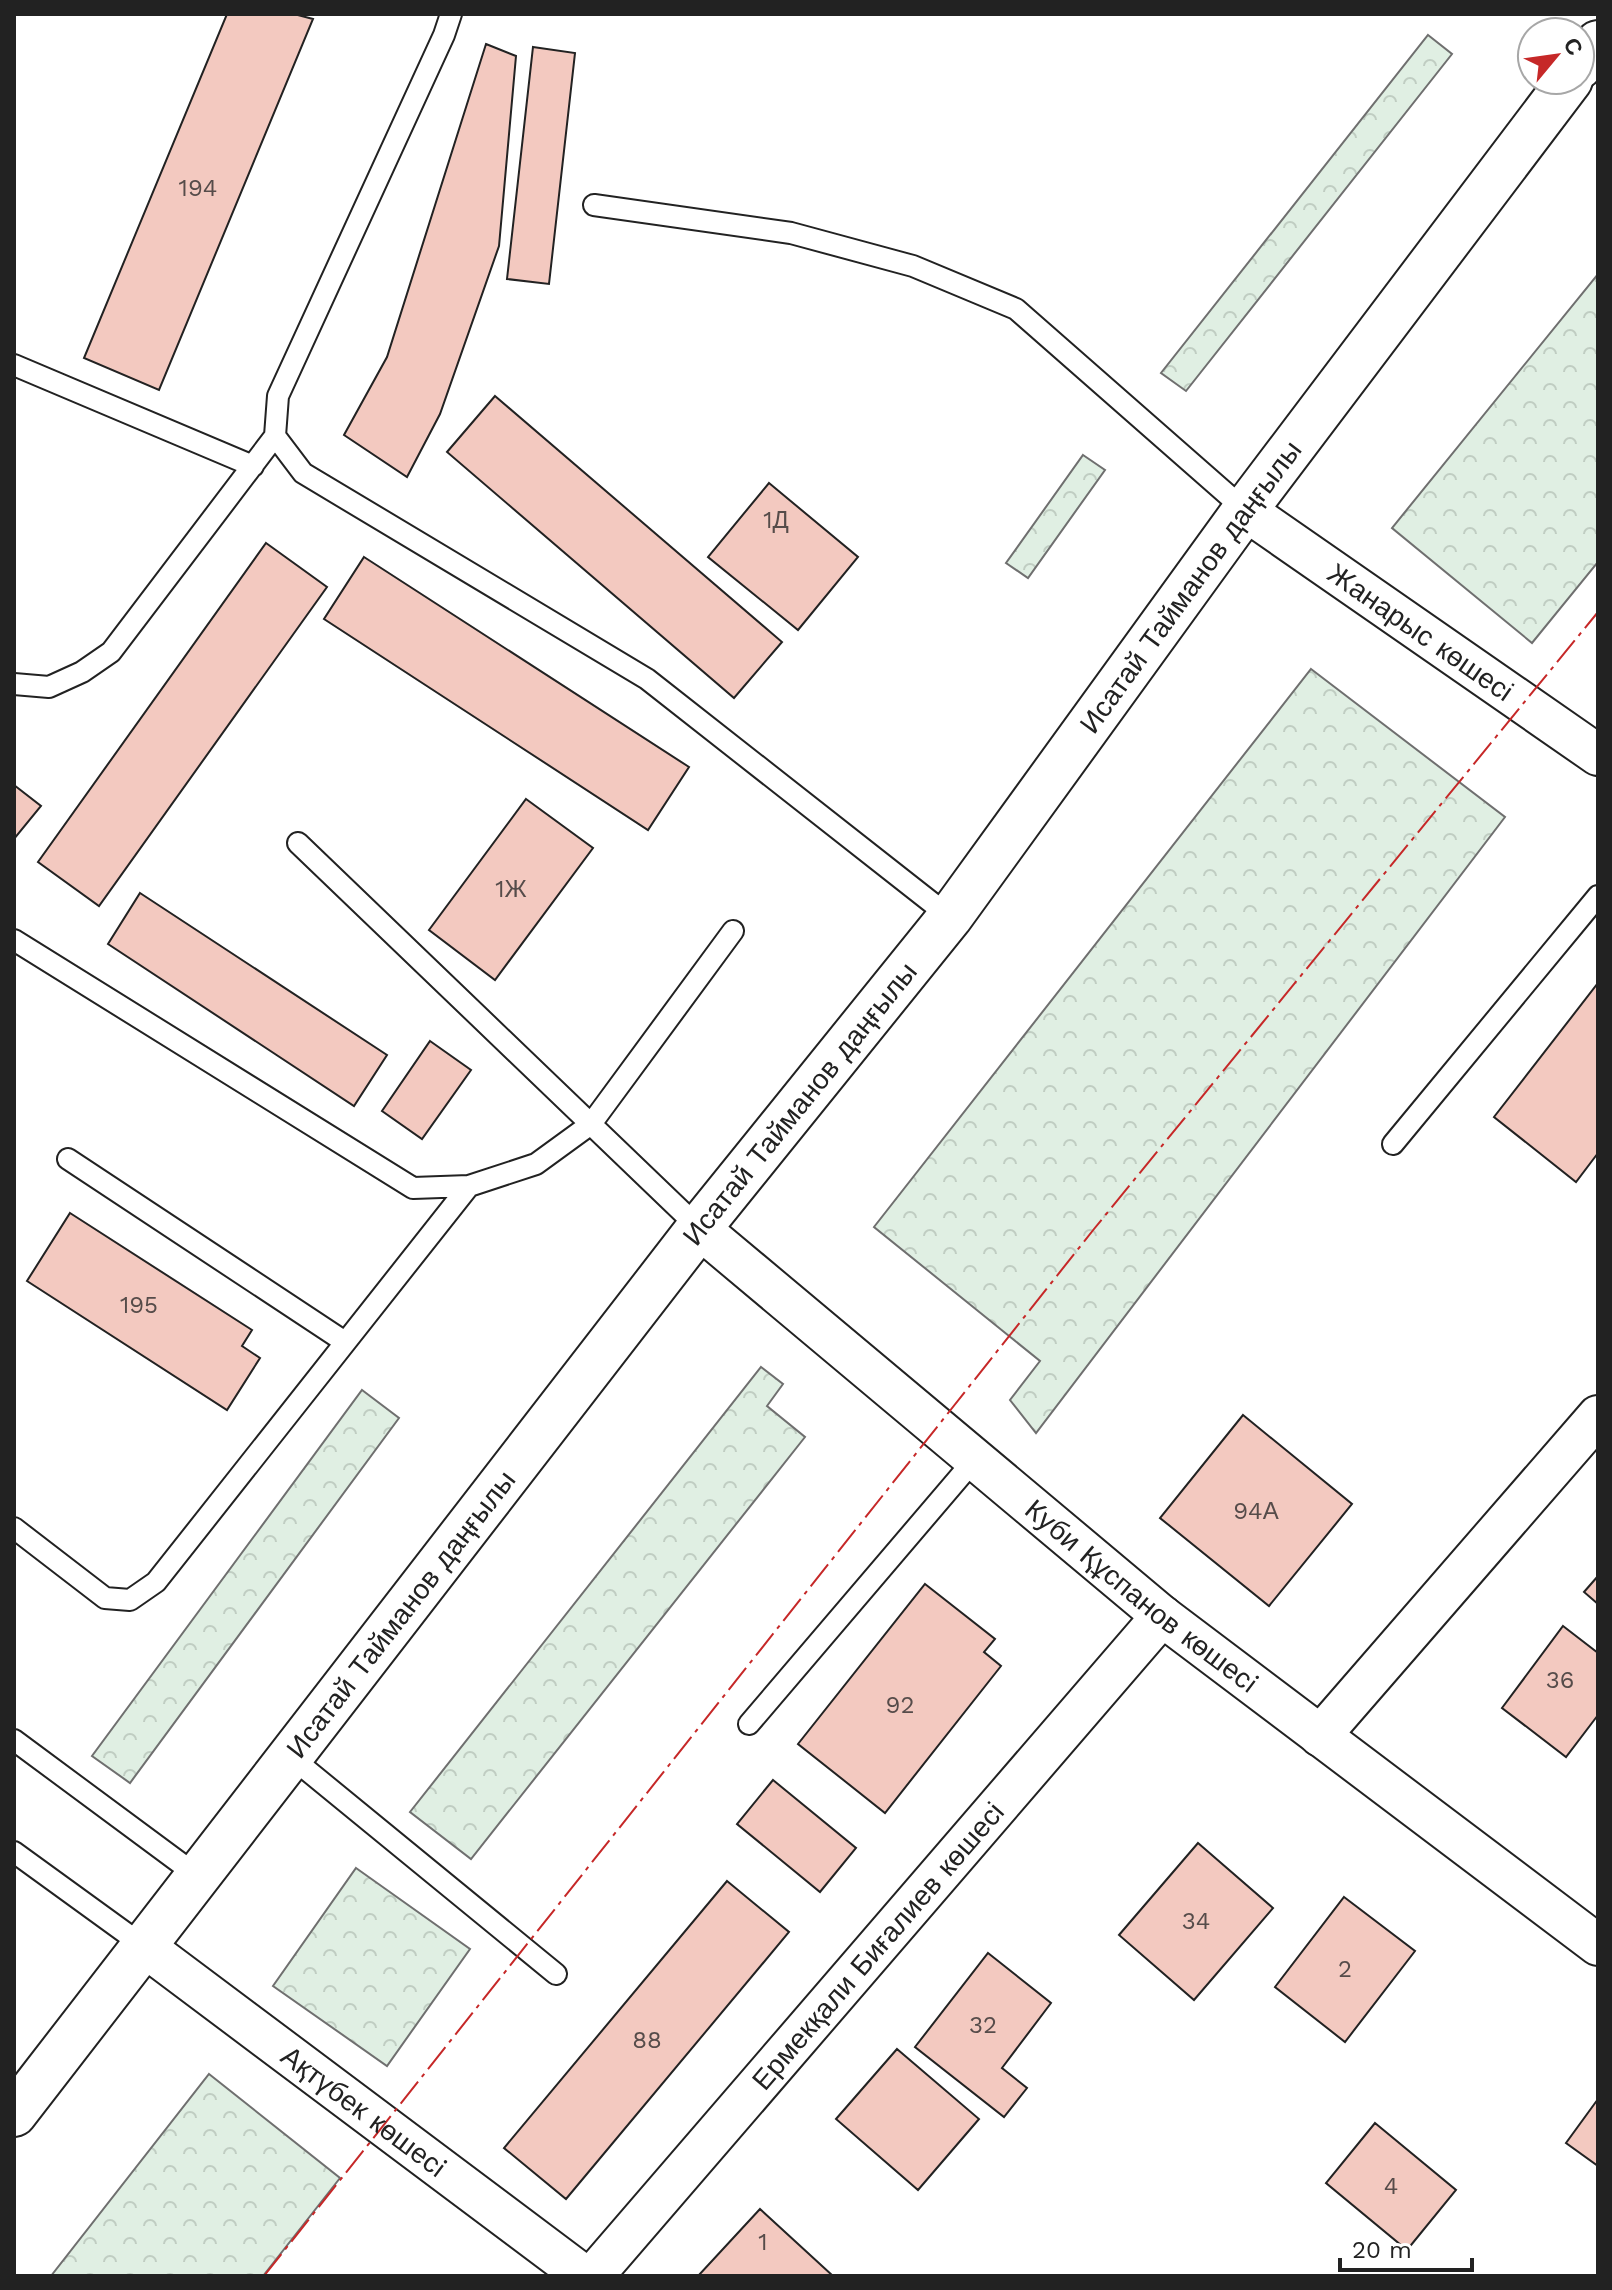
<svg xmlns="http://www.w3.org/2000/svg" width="1612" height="2290" font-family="'Work Sans',sans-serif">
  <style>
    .forest { fill: url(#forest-crowns); stroke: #6f6f6f; stroke-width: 2 }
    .building { fill: #f3c9c0; stroke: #222; stroke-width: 2 }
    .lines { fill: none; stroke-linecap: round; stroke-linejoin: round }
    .service-casing { stroke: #222; stroke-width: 24 }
    .minor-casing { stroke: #222; stroke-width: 44 }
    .primary-casing { stroke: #222; stroke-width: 48 }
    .service { stroke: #fff; stroke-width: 20 }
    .minor { stroke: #fff; stroke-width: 40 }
    .primary { stroke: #fff; stroke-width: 44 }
    .power { stroke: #c62828; stroke-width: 2; stroke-dasharray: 28 6 4 6; stroke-linecap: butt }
    .labels { text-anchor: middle; stroke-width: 6; stroke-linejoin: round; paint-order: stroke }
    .number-label { font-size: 24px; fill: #564c4a }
    .street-label { font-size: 28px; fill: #222; stroke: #fff }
  </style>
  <defs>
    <pattern id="forest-crowns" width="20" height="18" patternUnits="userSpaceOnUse" patternTransform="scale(2)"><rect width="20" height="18" fill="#e0efe3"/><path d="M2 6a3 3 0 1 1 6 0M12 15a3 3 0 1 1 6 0" fill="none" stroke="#c0cdc2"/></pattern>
  </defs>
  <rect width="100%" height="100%" fill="#fff"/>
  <path class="forest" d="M1428,35l24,19 -266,337 -25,-18z
    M1598,274v288l-66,81 -140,-115z
    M1083,455l22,15 -77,108 -22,-15z
    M1311,669l194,148 -469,616 -26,-33 30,-39 -166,-134z
    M761,1367l22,17 -16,22 38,31 -334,422 -61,-47z
    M362,1390l37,28 -269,365 -38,-27z
    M356,1868l114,81 -83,117 -114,-80z
    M209,2074l131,104 -77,98h-212z"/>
  <path class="building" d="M227,14h67l19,5 -154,371 -75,-32z
    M486,44l30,12 -17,190 -59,168 -33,63 -63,-42 43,-78z
    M533,47l42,6 -26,231 -42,-5z
    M495,396l287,246 -48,56 -287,-246z
    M769,483l89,74 -60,73 -90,-73z
    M266,543l61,44 -228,319 -61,-44z
    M364,557l325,210 -41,63 -324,-211z
    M14,785l27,21 -27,33z
    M526,799l67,49 -98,132 -66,-50z
    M140,893l247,162 -33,51 -246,-162z
    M1598,983v170l-22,29 -82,-65z
    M430,1041l41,29 -49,69 -40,-28z
    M70,1213l182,117 -10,16 18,12 -33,52 -200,-129z
    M1243,1415l109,89 -83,102 -109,-88z
    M1598,1576v28l-14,-12z
    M925,1584l70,55 -11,13 17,14 -116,147 -87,-69z
    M1563,1626l35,27v62l-32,42 -64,-49z
    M773,1780l83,68 -36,44 -83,-68z
    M1198,1843l75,65 -79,92 -75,-65z
    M727,1881l62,51 -223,267 -62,-51z
    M1344,1897l71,54 -70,91 -70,-55z
    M988,1953l63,50 -49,65 25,20 -23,29 -89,-70z
    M897,2049l82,70 -61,71 -82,-71z
    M1598,2099v67l-32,-23z
    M1375,2123l81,67 -49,60 -81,-67z
    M760,2209l73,67h-135z"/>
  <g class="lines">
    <g class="service-casing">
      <path id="service" d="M451,14l-7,21 -166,361 -3,40 28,37 344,206 303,238
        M594,205l197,28 122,33 103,43 229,201
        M14,365l239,101
        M14,684l35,3 33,-15 29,-20 164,-216
        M298,843l401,385
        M14,940l399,248 56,-2
        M1393,1144l205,-248
        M68,1159l277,183
        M14,1528l91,70 25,2 26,-18 313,-396 67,-22 55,-40 142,-193
        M749,1724l226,-265
        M14,1740l185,137
        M291,1757l265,217
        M14,1852l131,95"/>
    </g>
    <g class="minor-casing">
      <g id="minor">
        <path id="s1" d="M1245,510l353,245"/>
        <path id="s2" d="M699,1228l463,388 436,329"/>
        <path d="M1320,1736l278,-320"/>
        <path id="s3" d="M145,1947l439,329"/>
        <path id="s4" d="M593,2276l569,-660"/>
      </g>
    </g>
    <g class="primary-casing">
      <g id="primary">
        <path d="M1580,66l18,-23"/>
        <path id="s5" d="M14,2114l685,-886 251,-311 295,-407 325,-430"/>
      </g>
    </g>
    <use href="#service" class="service"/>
    <use href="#minor" class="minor"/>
    <use href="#primary" class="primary"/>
    <path class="power" d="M264,2276l830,-1047 504,-617"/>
  </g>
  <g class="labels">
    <g class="number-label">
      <text x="198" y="196">194</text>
      <text x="776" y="528">1Д</text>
      <text x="511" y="897">1Ж</text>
      <text x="139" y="1313">195</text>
      <text x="1256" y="1519">94А</text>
      <text x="1560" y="1688">36</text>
      <text x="900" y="1713">92</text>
      <text x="1196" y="1929">34</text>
      <text x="1345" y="1977">2</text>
      <text x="983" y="2033">32</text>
      <text x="647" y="2048">88</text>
      <text x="1391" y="2194">4</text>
      <text x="763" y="2250">1</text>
    </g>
    <g class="street-label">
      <text dy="10" stroke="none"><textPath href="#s5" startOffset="1928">Исатай Тайманов даңғылы</textPath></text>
      <text dy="10" stroke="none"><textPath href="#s1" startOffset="214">Жанарыс көшесі</textPath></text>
      <text dy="10" stroke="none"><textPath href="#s5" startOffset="1280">Исатай Тайманов даңғылы</textPath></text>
      <text dy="10" stroke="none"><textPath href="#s2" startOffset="576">Куби Құспанов көшесi</textPath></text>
      <text dy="10" stroke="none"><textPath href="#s5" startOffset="632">Исатай Тайманов даңғылы</textPath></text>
      <text dy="10" stroke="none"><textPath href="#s4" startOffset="436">Ермекқали Биғалиев көшесі</textPath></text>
      <text dy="10" stroke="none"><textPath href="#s3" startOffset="274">Ақтүбек көшесi</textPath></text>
    </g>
  </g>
  <rect width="1612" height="2290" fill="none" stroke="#222222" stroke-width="32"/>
  <g transform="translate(1556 56) rotate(61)"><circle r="38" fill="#ffffff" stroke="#a7a7a7" stroke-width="2"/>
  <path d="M0-6L14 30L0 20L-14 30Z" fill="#c62828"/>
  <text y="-12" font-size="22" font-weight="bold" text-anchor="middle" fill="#222222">С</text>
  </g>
  <path d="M1340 2258v12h132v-12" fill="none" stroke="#222222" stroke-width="4"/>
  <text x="1352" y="2258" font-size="24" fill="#222222" stroke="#ffffff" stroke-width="6" paint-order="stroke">20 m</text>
</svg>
